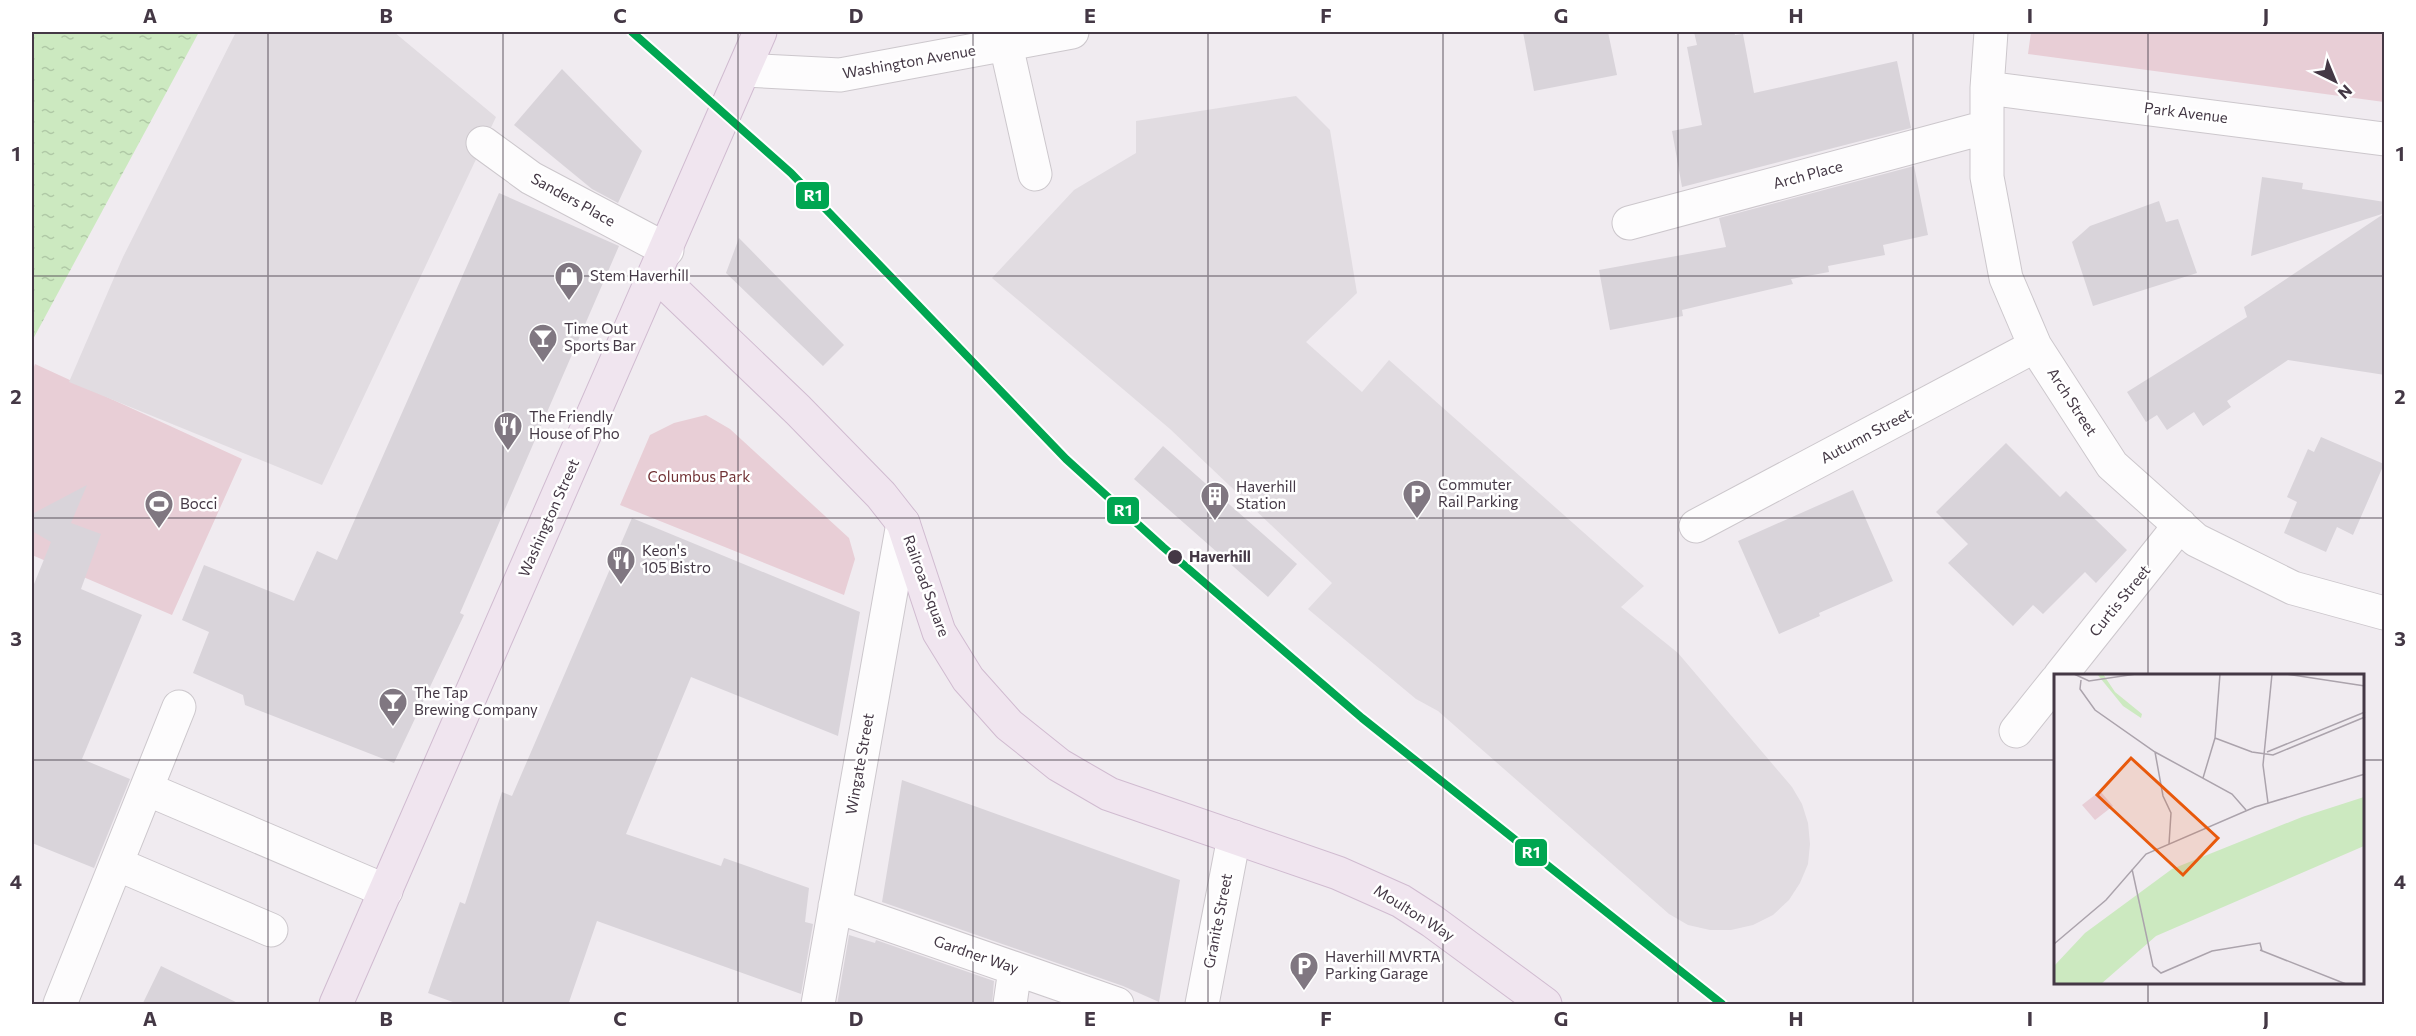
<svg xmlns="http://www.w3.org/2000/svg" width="2416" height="1036" font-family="Commissioner,sans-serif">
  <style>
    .green { fill: #e8ced6 }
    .parking { fill: #e1dce1 }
    .water { fill: url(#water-ripples) }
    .building { fill: #d9d4da }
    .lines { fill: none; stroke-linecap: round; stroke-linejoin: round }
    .minor-casing { stroke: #ccc7cc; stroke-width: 35 }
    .major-casing { stroke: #d0bbd0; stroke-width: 35 }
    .minor { stroke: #fdfcfd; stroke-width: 33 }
    .major { stroke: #f0e5ef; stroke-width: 33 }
    .rail-1-casing { stroke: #fff; stroke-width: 12 }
    .rail-1 { stroke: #00a651; stroke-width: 8 }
    .grid { fill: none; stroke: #443845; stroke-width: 1.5; stroke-opacity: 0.55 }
    .stop-dot { fill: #443845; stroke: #fff; stroke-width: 2 }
    .labels { text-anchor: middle; stroke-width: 5; stroke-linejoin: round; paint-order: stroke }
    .street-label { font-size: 15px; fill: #443845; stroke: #fff }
    .poi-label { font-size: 15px; fill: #443845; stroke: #fff; text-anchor: start }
    .park-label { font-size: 15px; fill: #713235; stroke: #fff }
    .stop-label { font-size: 15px; font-weight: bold; fill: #443845; stroke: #fff; text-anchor: start }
    .inset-road { fill: none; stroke: #aba3ac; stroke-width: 1.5 }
    .view { fill: #e8590c; fill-opacity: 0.15; stroke: #e8590c; stroke-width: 3 }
    .inset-edge { fill: none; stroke: #443845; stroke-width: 3 }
    .line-badge { stroke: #fff; stroke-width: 2 }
    .badge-label { font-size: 16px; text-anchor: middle; font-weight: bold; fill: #fff }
    .neatline { fill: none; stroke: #443845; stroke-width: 2 }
    .grid-label { font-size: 20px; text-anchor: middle; font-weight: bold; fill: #443845 }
  </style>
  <defs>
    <pattern id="water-ripples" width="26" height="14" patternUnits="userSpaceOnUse" patternTransform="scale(1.5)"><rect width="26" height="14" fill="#cce9c0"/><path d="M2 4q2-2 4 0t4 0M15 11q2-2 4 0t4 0" fill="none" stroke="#b0c9a6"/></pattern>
  </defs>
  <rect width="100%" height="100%" fill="#f0ebf0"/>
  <path class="green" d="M2031,32h353v70l-356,-48z
    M35,364l207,95 -70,156 -140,-60v-183z
    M706,415l24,14 119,109 6,21 -11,36 -224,-90 30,-70 24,-12z"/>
  <path class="parking" d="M236,32h158l102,85 -174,368 -253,-103 54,-125z
    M1296,96l34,34 27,163 -51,49 56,50 27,-32 255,226 -23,21 57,46 114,134 10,17 6,19 2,21 -2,20 -8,19 -11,17 -16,15 -20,10 -22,5h-21l-22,-5 -19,-11 -231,-203 -22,-12 -108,-90 24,-26 -162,-154 -178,-151 82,-88 62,-37v-32z"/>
  <path class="water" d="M32,32h167l-167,309z"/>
  <path class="building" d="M1523,32h85l9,43 -83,16z
    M1694,32h40l1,3 8,-1 11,59 143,-32 14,67 -229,59 -10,-56 30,-6 -15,-78 10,-2z
    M562,69l80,82 -24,52 -26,-14 -78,-64z
    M1914,166l14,69 -45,10 2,10 -57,11 1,6 -38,7 2,5 -111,26 1,6 -73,14 -11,-60 127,-23 -7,-29z
    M2262,177l41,6 -1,6 83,13v11l-134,43z
    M499,193l120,53 -159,367 4,2 -70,148 -149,-58 -2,-10 -50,-22 16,-41 -27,-12 22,-55 90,36 23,-50 20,9z
    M2159,201l7,21 12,-3 19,54 -104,33 -21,-64 18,-16z
    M2385,213v162l-97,-15 -61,41 4,6 -28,19 -9,-14 -27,18 -10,-15 -11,7 -19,-30 120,-75 -3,-10z
    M739,238l105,107 -21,21 -97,-93z
    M2321,437l63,27 -31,71 -16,-8 -11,25 -42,-19 13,-31 -10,-5 21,-48 6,3z
    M2006,443l54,54 6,-6 61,59 -31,33 -11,-11 -42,42 -10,-9 -20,21 -65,-63 20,-19 -32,-32z
    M1163,446l134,118 -29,33 -134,-118z
    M87,485l-16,38 30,11 -20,55 61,26 -60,144 48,20 -36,89 -62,-25v-254l19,-47 -19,-11v-17z
    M1853,490l40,91 -74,32 1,3 -41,18 -41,-93z
    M632,518l228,94 -22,124 -147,-59 -65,157 95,32 3,-8 85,30 -4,34 8,2 -12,70 -204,-73 -29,84h-107l-33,-12 32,-91 5,2 37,-112 10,4z
    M902,780l278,100 -21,122 -36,-16 -241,-84z
    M849,935l26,8 1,-3 118,41 -2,24h-155z
    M161,966l81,39h-100z"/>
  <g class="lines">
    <g class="minor-casing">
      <path id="minor" d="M1991,32l-4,56v89l19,101 29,68 77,119 84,75 97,48 91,25
        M1006,45l29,129
        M744,70l96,5 232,-43
        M1987,88l397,51
        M483,143l48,35 136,72
        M1629,223l358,-96
        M1696,526l339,-180
        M2060,676l120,-151
        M2016,731l40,-50
        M147,789l239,102
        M117,864l154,66
        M835,906l282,98
        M60,1004l119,-297
        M818,1004l85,-481
        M1010,1004l5,-35
        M1202,1004l32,-167"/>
    </g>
    <g class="major-casing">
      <path id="major" d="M656,274l142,136 83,85 22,28 36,109 29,47 41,46 50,40 50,29 229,79 63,28 31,20 113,83
        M336,1004l424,-972"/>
    </g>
    <use href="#minor" class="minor"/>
    <use href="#major" class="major"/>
    <g class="rail-1-casing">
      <path id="rail-1" d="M632,32l159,141 275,286 97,88 199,171 360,286"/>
    </g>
    <use href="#rail-1" class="rail-1"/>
  </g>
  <path class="grid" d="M268,32v972M503,32v972M738,32v972M973,32v972M1208,32v972M1443,32v972M1678,32v972M1913,32v972M2148,32v644M32,276h2352M32,518h2352M32,760h2024M2364,760h20M2148,984v20"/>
  <defs>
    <g id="shop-pin" transform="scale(1.5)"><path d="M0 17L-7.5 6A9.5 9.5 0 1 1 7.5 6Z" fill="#807781" stroke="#fff"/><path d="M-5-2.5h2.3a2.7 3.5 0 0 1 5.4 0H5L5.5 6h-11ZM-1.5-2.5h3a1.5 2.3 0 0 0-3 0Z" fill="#fff"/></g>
    <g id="bar-pin" transform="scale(1.5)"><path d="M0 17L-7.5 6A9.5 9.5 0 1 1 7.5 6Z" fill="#807781" stroke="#fff"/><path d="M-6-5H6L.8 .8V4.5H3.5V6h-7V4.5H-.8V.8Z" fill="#fff"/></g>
    <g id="restaurant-pin" transform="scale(1.5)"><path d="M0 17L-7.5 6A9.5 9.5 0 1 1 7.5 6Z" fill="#807781" stroke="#fff"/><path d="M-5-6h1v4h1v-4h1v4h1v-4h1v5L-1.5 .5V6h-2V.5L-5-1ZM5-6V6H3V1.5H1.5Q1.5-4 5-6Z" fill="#fff"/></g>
    <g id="parking-pin" transform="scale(1.5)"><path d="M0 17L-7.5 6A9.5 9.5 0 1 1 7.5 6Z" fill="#807781" stroke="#fff"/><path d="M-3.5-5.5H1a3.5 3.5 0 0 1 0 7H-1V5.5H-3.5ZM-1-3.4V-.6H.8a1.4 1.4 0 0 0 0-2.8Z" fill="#fff"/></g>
    <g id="building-pin" transform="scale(1.5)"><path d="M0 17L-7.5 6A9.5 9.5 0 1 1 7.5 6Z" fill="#807781" stroke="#fff"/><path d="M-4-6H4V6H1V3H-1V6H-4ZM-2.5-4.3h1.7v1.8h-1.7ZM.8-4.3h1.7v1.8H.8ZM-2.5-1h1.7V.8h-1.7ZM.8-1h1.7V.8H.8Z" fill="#fff"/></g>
    <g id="stadium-pin" transform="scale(1.5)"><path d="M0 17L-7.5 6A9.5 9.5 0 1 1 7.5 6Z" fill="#807781" stroke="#fff"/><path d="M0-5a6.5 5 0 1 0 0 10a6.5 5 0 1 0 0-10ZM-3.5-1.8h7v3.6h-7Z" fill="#fff"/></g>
  </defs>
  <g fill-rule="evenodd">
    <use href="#shop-pin" x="569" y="276"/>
    <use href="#bar-pin" x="543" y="338"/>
    <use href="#restaurant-pin" x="508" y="426"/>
    <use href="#parking-pin" x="1417" y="494"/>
    <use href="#building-pin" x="1215" y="496"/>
    <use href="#stadium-pin" x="159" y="504"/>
    <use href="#restaurant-pin" x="621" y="560"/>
    <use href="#bar-pin" x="393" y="702"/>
    <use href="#parking-pin" x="1304" y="966"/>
  </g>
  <circle class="stop-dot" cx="1175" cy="557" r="8"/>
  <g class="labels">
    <g class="street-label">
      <text transform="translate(909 62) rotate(-10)" y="5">Washington Avenue</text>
      <text transform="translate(2186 113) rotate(7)" y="5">Park Avenue</text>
      <text transform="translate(1808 175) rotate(-15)" y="5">Arch Place</text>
      <text transform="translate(573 200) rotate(29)" y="5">Sanders Place</text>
      <text transform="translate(2072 402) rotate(57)" y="5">Arch Street</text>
      <text transform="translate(1866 436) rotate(-28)" y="5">Autumn Street</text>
      <text transform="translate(549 518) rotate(-66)" y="5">Washington Street</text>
      <text transform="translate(926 586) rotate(70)" y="5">Railroad Square</text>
      <text transform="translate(2120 601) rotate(-51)" y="5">Curtis Street</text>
      <text transform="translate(860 764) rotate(-80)" y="5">Wingate Street</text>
      <text transform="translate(1414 913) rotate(32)" y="5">Moulton Way</text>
      <text transform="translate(1218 921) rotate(-79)" y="5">Granite Street</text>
      <text transform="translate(976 955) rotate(19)" y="5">Gardner Way</text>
    </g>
    <g class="poi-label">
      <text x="590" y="281">Stem Haverhill</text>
      <text x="564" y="334">Time Out<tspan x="564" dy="17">Sports Bar</tspan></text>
      <text x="529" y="422">The Friendly<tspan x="529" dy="17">House of Pho</tspan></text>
      <text x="1438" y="490">Commuter<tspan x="1438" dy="17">Rail Parking</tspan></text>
      <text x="1236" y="492">Haverhill<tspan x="1236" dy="17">Station</tspan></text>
      <text x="180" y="509">Bocci</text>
      <text x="642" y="556">Keon's<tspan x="642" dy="17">105 Bistro</tspan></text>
      <text x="414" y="698">The Tap<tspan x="414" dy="17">Brewing Company</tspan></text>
      <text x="1325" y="962">Haverhill MVRTA<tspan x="1325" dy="17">Parking Garage</tspan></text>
    </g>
    <g class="park-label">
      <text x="699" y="482">Columbus Park</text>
    </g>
    <g class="stop-label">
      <text x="1189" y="562">Haverhill</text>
    </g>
  </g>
  <g transform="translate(2054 674)">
    <rect width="310" height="310" fill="#f0ebf0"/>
    <path d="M46,117l13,15 -18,14 -13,-15z" fill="#e8ced6"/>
    <path d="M43,0h6l12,18 27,22 -1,4 -18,-12zM310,123v49l-208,90 -55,48h-47v-18l31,-33 87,-64 130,-52z" fill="#cce9c0"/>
    <path class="inset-road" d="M20,0l15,7 47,-7M232,0l79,12M27,6l-1,9 15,21 60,42 77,42 14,16M161,64l37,14 21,3 92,-38M101,78l8,44 8,17 -2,31M213,78l98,-40M149,104l12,-40 5,-64M214,129l-5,-38 9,-91M78,195l21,97 8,7 51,-22 48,-8 2,8M0,270l52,-44 40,-46 109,-47 110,-33M206,276l86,34"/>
    <path class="view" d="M77,84l87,80 -35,37 -86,-80z"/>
    <rect width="310" height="310" class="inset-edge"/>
  </g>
  <g class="line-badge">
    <rect x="795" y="181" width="35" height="29" rx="6" fill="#00a651"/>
    <rect x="1106" y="496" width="34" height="29" rx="6" fill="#00a651"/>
    <rect x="1514" y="838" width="34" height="29" rx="6" fill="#00a651"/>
  </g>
  <g class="badge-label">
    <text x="813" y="201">R1</text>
    <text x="1123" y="516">R1</text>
    <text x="1531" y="858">R1</text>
  </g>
  <rect width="2416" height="1036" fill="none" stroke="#ffffff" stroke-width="66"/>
  <g transform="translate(2335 81) rotate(137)" stroke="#ffffff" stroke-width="4.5" paint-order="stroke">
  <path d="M0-4.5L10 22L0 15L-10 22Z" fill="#443845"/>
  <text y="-9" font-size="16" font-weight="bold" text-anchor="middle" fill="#443845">N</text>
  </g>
  <rect x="33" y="33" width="2350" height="970" class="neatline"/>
  <g class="grid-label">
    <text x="150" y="23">A</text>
    <text x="386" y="23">B</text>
    <text x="620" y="23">C</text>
    <text x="856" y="23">D</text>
    <text x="1090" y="23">E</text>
    <text x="1326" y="23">F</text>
    <text x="1561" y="23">G</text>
    <text x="1796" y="23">H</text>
    <text x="2030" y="23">I</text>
    <text x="2266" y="23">J</text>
    <text x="16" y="161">1</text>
    <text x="2400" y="161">1</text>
    <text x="16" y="404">2</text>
    <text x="2400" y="404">2</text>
    <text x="16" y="646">3</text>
    <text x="2400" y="646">3</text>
    <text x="16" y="889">4</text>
    <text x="2400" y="889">4</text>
    <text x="150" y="1026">A</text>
    <text x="386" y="1026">B</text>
    <text x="620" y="1026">C</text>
    <text x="856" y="1026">D</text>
    <text x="1090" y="1026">E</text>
    <text x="1326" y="1026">F</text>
    <text x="1561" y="1026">G</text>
    <text x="1796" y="1026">H</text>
    <text x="2030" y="1026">I</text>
    <text x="2266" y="1026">J</text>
  </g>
</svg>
